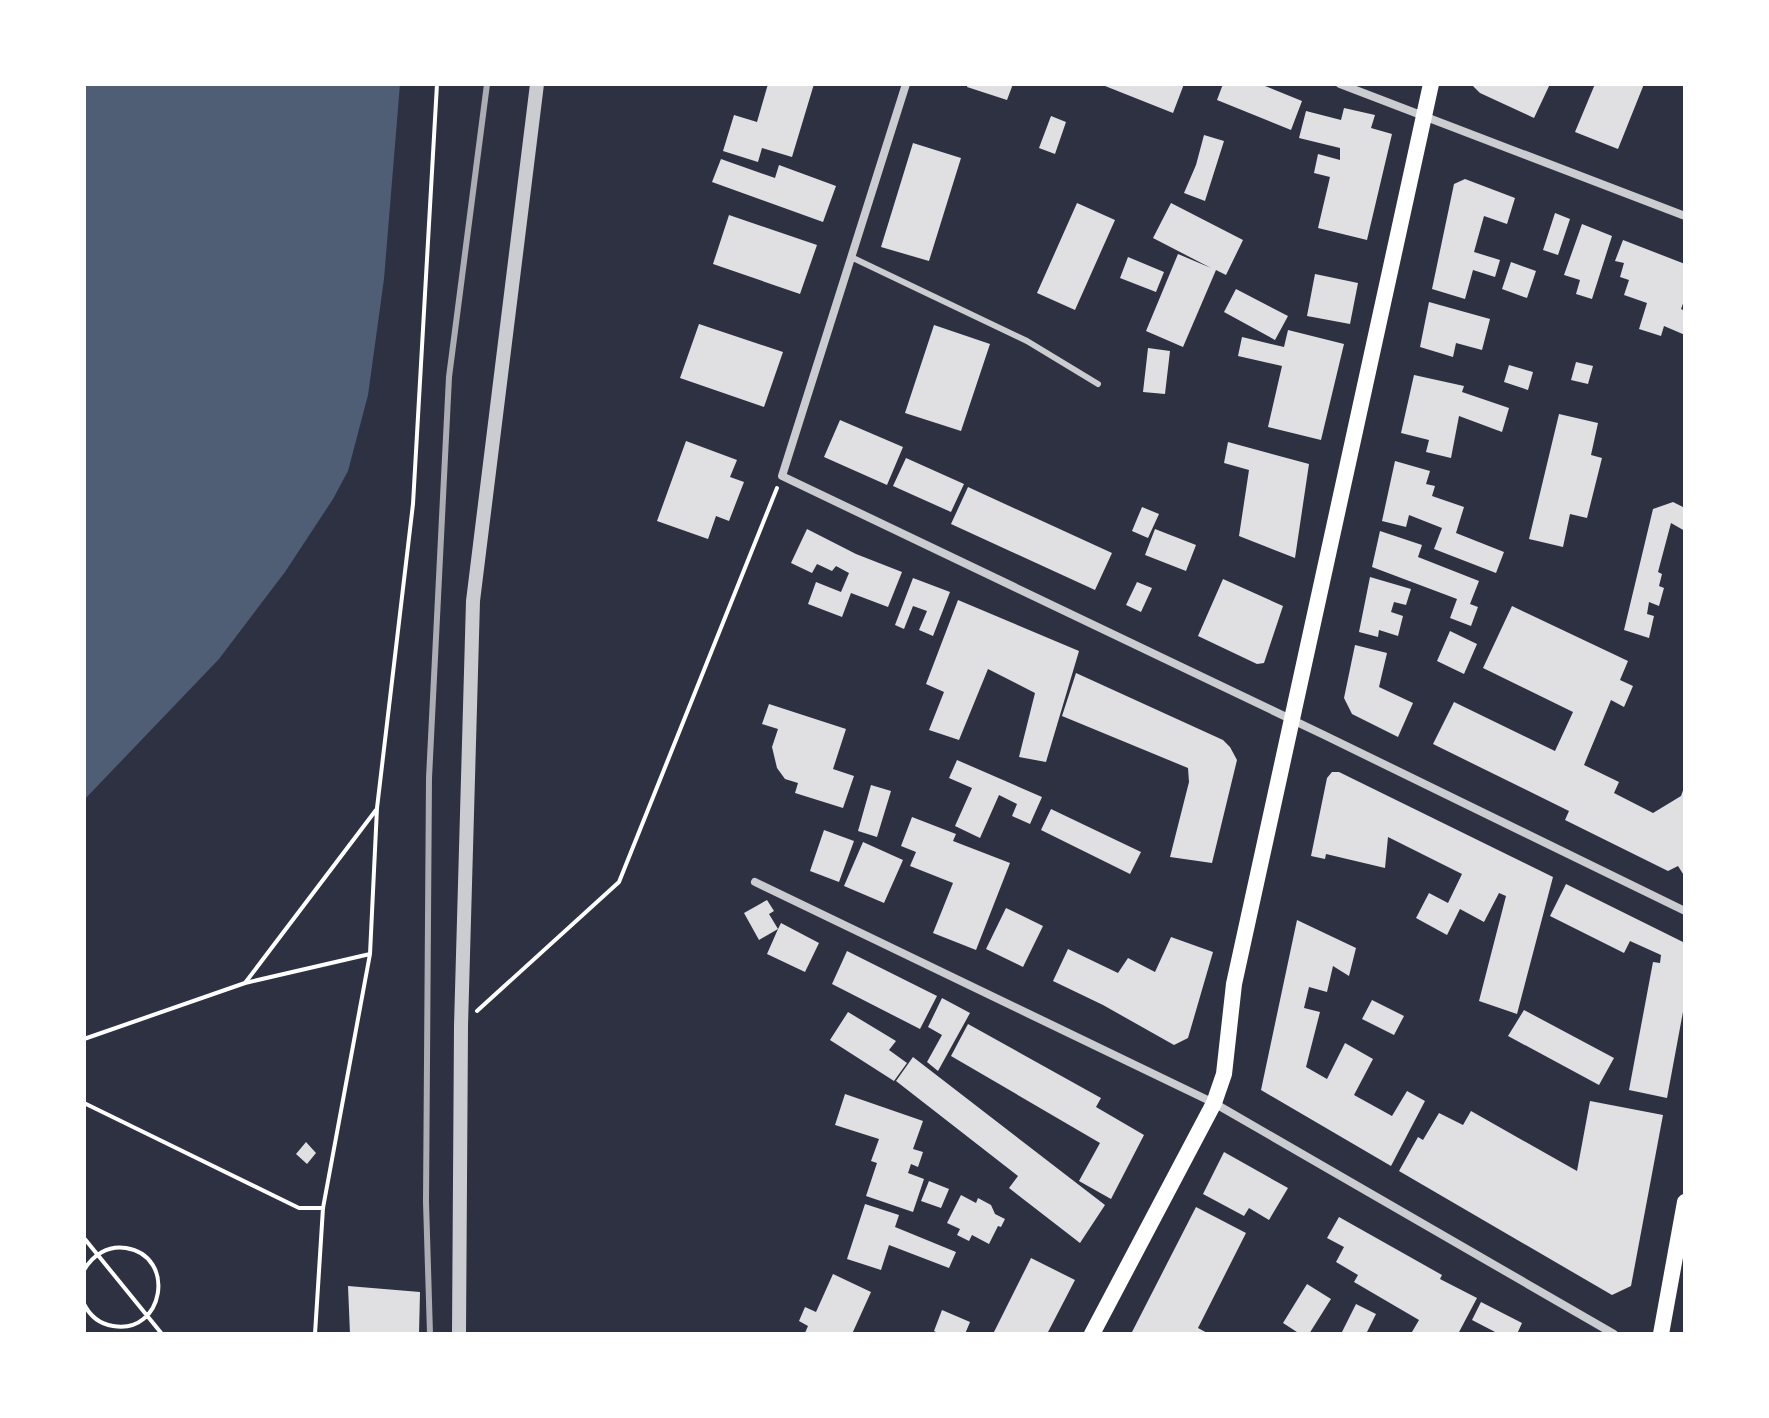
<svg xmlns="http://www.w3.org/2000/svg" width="1769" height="1418" font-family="Montserrat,sans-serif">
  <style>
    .water { fill: #4f5d75 }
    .building { fill: #e0e0e3 }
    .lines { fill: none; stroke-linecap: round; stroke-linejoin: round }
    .path { stroke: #fff; stroke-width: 4 }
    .service { stroke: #caccd0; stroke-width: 6 }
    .minor { stroke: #caccd0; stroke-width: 8 }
    .tertiary { stroke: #caccd0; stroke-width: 14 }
    .secondary { stroke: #fff; stroke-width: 16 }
    .rail { stroke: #abadb3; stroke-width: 6 }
  </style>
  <rect width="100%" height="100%" fill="#2d3142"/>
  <path class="water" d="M84,84h316l-16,195 -16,116 -20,76 -15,28 -48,73 -66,87 -135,141z"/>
  <path class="building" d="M768,84h46l-22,73 -30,-9 -4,14 -35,-11 11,-36 23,7z
    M968,84h45l-6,16 -40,-13z
    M1100,84h84l-11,29z
    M1223,84h37l42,17 -11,29 -74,-30z
    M1471,84h79l-16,34 -54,-25z
    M1595,84h49l-26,65 -43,-17z
    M1344,108l31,7 -4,13 21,6 -25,106 -49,-12 12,-51 -16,-4 4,-19 22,6v-12l-41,-10 7,-27 35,9z
    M1051,116l15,6 -11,32 -16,-6z
    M1204,135l20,6 -19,60 -21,-8 12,-28z
    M913,143l48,15 -32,103 -48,-14z
    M721,159l54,19 4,-13 57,21 -13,36 -111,-40z
    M1465,179l50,19 -8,26 -23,-8 -10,36 26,8 -5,17 -22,-7 -8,29 -33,-10 22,-105z
    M1077,203l38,17 -40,90 -38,-17z
    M1171,203l72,37 -17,35 -10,-5 -33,77 -37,-16 32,-77 33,14 -58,-30z
    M1555,213l15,6 -12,36 -15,-5z
    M729,215l88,30 -17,49 -87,-30z
    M1582,224l30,12 -20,63 -16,-5 4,-14 -16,-5z
    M1623,240l62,24v34l-4,11 4,2v24l-21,-9 -3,10 -22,-7 8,-26 -23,-8 5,-15 -9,-3 4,-14 -9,-2z
    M1128,257l36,15 -8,20 -36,-14z
    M1511,262l25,9 -9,27 -25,-9z
    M1315,274l43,9 -8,41 -43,-8z
    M1236,289l52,27 -13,24 -51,-28z
    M1429,302l61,17 -8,31 -26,-7 -3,14 -33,-10z
    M699,324l84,28 -19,55 -84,-29z
    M934,325l56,19 -29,87 -56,-18z
    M1288,330l56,14 -23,96 -53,-13 14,-61 -44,-10 4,-19 42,10z
    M1148,348l22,3 -5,43 -22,-2z
    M1576,362l17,4 -5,18 -17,-4z
    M1509,365l24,7 -5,18 -24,-8z
    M1414,375l50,11 -2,6 47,16 -7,24 -43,-16 -8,42 -25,-6 3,-12 -28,-7z
    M1559,414l39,9 -7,32 11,3 -15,60 -17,-4 -7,33 -34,-8z
    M840,420l63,27 -16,38 -63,-28z
    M686,441l51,19 -7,17 14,5 -15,39 -13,-5 -8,23 -51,-18z
    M1228,442l81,22 -14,94 -56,-22 10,-66 -25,-7z
    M906,458l58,26 -13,28 -58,-26z
    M1395,461l35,10 -4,13 9,2 -3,10 32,11 -8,26 48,19 -8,21 -62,-24 8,-21 -33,-13 -3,12 -24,-6z
    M968,487l144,66 -17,37 -144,-66z
    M1673,502l12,6v23l-14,-8 -13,49 4,2 -3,12 5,2 -5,18 -10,-4 -2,12 7,2 -5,22 -25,-8 29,-121z
    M1142,507l17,7 -11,24 -16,-7z
    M807,529l49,25 46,18 -14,35 -37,-14 -9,24 -34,-13 8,-22 25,10 8,-19 -13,-7 -4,5 -15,-7 -5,9 -21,-10z
    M1155,529l41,16 -10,26 -41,-16z
    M1380,531l42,14 -4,12 61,24 -9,23 8,3 -7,19 -21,-8 7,-19 -85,-32z
    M1370,577l41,12 -5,16 -12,-3 -3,10 12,4 -5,20 -19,-6 -1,7 -19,-5z
    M913,578l37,14 -17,44 -14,-6 8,-19 -14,-5 -9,23 -9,-4z
    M1223,579l60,27 -19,57 -7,1 -59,-28z
    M1137,582l15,6 -11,24 -15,-7z
    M958,600l121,51 -33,111 -27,-5 16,-64 -47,-24 -29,71 -30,-10 15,-38 -18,-8z
    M1512,606l116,55 -8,19 13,6 -9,21 -13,-7 -27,65 35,17 -5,11 39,20 28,-17 4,-11v92l-7,-11 -10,5 -103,-51 4,-9 -136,-67 21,-42 101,49 18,-39 -90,-44z
    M1450,631l27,13 -13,30 -27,-13z
    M1355,645l32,8 -8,34 34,16 -15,34 -46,-23 -8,-16z
    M1076,673l147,67 7,7 7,13 -25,103 -42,-6 19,-75 -1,-14 -126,-52z
    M769,704l77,25 -13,40 21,7 -11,32 -48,-15 3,-10 -13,-4 -8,-11 -5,-21 6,-18 -16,-5z
    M957,760l85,37 -12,27 -18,-8 5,-12 -18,-9 -19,43 -25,-12 17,-38 -23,-10z
    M1332,772h7l214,105 -36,137 -38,-13 27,-105 -7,-3 -15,29 -24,-13 -13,26 -31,-17 13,-25 19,10 14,-29 -74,-37 -3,31 -59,-14 -1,5 -14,-3 16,-78z
    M871,785l20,6 -14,46 -19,-6z
    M1051,809l90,43 -11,22 -89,-44z
    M912,817l44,17 -3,7 57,22 -34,87 -43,-17 20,-50 -43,-17 6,-14 -15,-6z
    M824,830l30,11 -15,41 -29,-11z
    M863,842l40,18 -19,43 -40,-17z
    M1566,884l119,59v58l-18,97 -38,-8 24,-128 7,1 1,-8 -31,-14 -6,12 -74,-37z
    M767,900l7,11 -5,3 9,15 3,-6 38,20 -14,29 -38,-18 11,-25 -19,11 -15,-27z
    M1006,908l37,18 -20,41 -37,-18z
    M1297,920l59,28 -7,28 -16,-10 -6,26 -18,-5 -5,21 16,4 -14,55 21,12 18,-36 28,16 -19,36 38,21 15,-25 18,10 -34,65 -130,-76z
    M1171,937l42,15 -25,86 -14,7 -71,-40 -50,-24 15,-32 50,24 10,-15 27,14z
    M847,951l90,45 -17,33 -88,-45z
    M942,998l28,15 -32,58 -11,-9 15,-27 -14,-8z
    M1372,1000l32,16 -10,19 -32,-16z
    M1524,1010l90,48 -15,27 -91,-49z
    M848,1012l48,29 -7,9 18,13 -13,18 -64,-41z
    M968,1024l133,74 -5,9 48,28 -33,64 -32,-18 21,-38 -149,-87z
    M913,1057l192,148 -25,38 -71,-55 9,-12 -122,-95z
    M845,1094l78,27 -10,28 10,3 -5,15 -7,-3 -3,9 16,6 -11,33 -47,-16 11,-33 -6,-2 8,-22 -44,-14z
    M1590,1101l73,14 -32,171 -19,9 -213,-124 19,-34 5,3 16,-27 24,12 8,-14 106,60z
    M306,1142l10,11 -9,11 -11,-10z
    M1224,1152l64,36 -19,32 -20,-12 -5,8 -41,-22z
    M929,1181l20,8 -8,19 -20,-7z
    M961,1195l15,8 2,-5 13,7 4,9 10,5 -4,8 -3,-1 -9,18 -17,-9 -3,6 -12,-6 3,-6 -13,-6z
    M865,1204l34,11 -4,12 61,25 -7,16 -60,-23 -8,25 -34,-11z
    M1196,1207l50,26 -48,95 11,6h-78z
    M1339,1217l103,58 -2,4 37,19 -19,36h-43l-3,-2 7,-12 -65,-38 4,-7 -22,-13 8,-15 -17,-9z
    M1031,1258l44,22 -28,54h-54z
    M833,1274l38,18 -19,42h-44l-3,-1 3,-7 -9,-5 6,-14 11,5z
    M1307,1284l24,15 -22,35h-9l-17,-11z
    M348,1286l72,6 -1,42h-69z
    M1481,1302l41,21 -5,11h-18l-27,-14z
    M1356,1304l20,10 -10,20h-25z
    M942,1310l28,12 -5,12h-25l-6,-3z"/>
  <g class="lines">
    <path class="path" d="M245,983l125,-29
      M477,1011l142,-129 158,-394
      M84,1039l161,-56 131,-173
      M84,1103l215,105h24
      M84,1238l78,96
      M84,1270c9,-15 24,-25 42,-22 51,8 38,87 -13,78 -13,-2 -23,-10 -29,-22
      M315,1334l8,-126 47,-254 7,-146 36,-304 24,-420"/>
    <path class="service" d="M851,257l176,84 71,43"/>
    <path class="minor" d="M906,84l-124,392 542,259 361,176
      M1340,84l345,132
      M755,882l459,221 400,231"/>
    <path class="tertiary" d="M459,1334l2,-308 12,-425 64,-517"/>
    <path class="secondary" d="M1092,1334l122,-231 10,-29 10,-90 197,-900
      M1661,1334l24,-132"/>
    <path class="rail" d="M430,1334l-4,-132 3,-424 20,-401 38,-293"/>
  </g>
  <rect width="1769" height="1418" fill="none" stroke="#ffffff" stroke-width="172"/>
</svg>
